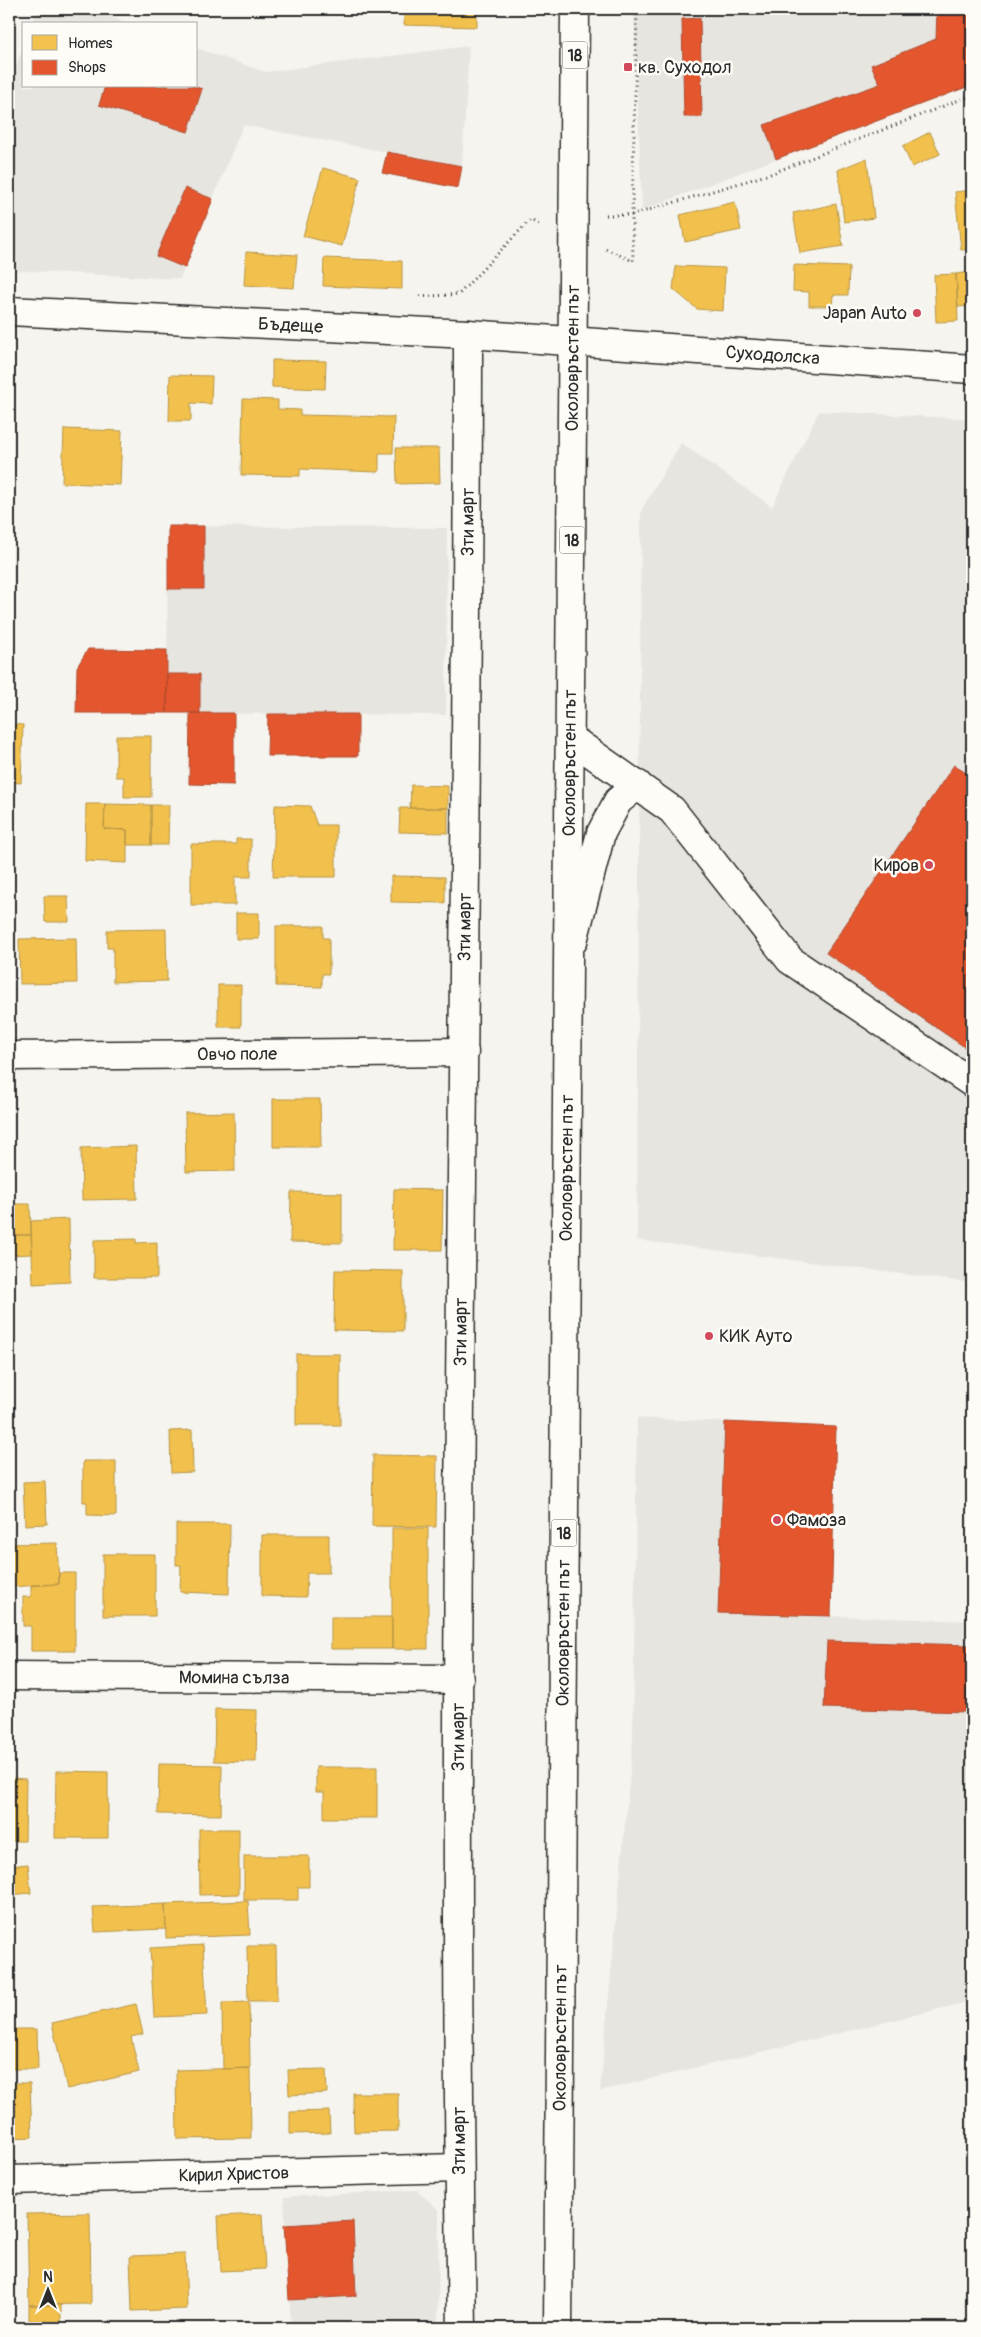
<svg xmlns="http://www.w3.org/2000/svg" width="981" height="2337" font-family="Pangolin,sans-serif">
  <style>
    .built { fill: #e6e5e0 }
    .homes { fill: #f2c14e; stroke: #b69444 }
    .shops { fill: #e4572e; stroke: #ac4a2d }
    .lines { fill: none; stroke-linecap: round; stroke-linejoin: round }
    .minor-casing { stroke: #2b2b2b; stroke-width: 31 }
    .highway-casing { stroke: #2b2b2b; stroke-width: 31 }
    .path { stroke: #2b2b2b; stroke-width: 3; stroke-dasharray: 1 4; stroke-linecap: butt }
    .minor { stroke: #fdfcf7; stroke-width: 28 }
    .highway { stroke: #fdfcf7; stroke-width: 28 }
    .poi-dot { fill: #d1495b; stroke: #fdfcf7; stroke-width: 2 }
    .labels { text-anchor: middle; stroke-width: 5; stroke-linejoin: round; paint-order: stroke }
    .shield { fill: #fdfcf7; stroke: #6a6a68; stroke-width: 1 }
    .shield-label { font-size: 16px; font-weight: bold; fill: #2b2b2b }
    .poi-label { font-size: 18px; fill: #2b2b2b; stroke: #fdfcf7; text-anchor: start }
    .street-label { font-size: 18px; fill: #2b2b2b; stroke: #fdfcf7 }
  </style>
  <rect width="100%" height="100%" fill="#f5f4ef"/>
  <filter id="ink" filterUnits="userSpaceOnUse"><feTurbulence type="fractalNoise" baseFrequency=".02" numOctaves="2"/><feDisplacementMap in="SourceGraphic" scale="10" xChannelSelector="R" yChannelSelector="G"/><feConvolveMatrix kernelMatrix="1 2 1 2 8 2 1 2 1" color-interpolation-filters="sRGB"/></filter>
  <g filter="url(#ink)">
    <path class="built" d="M38,9h50l42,15h-98z
      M634,9h338v76l-330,125z
      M24,46v40h172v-38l69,24 204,-26 -7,120 -219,-41 -63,154 -171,-9v-187z
      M819,411l153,8v864l-335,-43 4,-729 40,-68 91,64z
      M168,526l279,2 -1,187 -279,-2z
      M637,1418l199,9 -5,189 141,5v380l-372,90 33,-351z
      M417,2190l22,20 -1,118h-147l-7,-131z"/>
    <path class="homes" d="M404,9h73v18l-73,-2z
      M930,132l10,22 -28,13 -9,-21z
      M867,158l7,60 -30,4 -6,-52z
      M323,168l37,10 -18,68 -39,-10z
      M972,190v59l-11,1 -6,-58z
      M735,202l6,28 -56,12 -5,-27z
      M836,204l7,42 -43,7 -7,-40z
      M246,252l51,3 -3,33 -50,-3z
      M324,258l78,3v28l-79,-3z
      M794,265l55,2 -1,28h-15l-1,11h-23v-14l-16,-1z
      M676,266l49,2 -2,43 -26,-2 -24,-20z
      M972,272v34l-14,1 -2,-33z
      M956,274l2,47 -22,1 -2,-47z
      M272,360l54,1 -1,28 -53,-2z
      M170,375l42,1 -1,28 -20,-1v18h-22z
      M243,399l35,1v9l22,1v5l94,2 -1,36h-14v19l-79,-3v7l-59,-1z
      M64,429l58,2 -2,54 -58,-2z
      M396,448h43l1,35 -43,1z
      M9,634h4v52h-4z
      M9,724l14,1 -2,58 -12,-1z
      M116,736h35v61h-27v-20h-8z
      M411,785l37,1v22h-38z
      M86,804h19l-1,25 23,1v33l-42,-2z
      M105,804l46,1v40h-24v-15l-23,-1z
      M151,805h18l-1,40h-17z
      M275,805l35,1 7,19h19v52h-63z
      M400,808h48v25l-49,-1z
      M236,839h15v38h-16v28h-44v-61h45z
      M391,876l54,1v26l-54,-1z
      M44,896h24l1,26h-24z
      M236,913h23v26h-23z
      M276,926h47v12h6v36h-7v13l-46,-1z
      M166,929l1,52 -54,1v-34h-6v-18z
      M76,938l1,45 -57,1 -1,-45z
      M218,985h23v42h-23z
      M273,1099h47l1,48h-48z
      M234,1112l1,59 -49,1 -1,-59z
      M136,1146l1,53 -55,1 -1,-52z
      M394,1189l49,1 -1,60h-49z
      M291,1192l51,1v50l-52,-1z
      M9,1204h21l1,31h-22z
      M69,1219l1,63 -37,2 -2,-63z
      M9,1235h22l1,19 -23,1z
      M136,1239v4l21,-1v36h-63v-38z
      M335,1270l68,1v60l-69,-1z
      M296,1354h44v71h-44z
      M192,1430l1,42 -22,1 -1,-42z
      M373,1455l64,1 -1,71 -64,-1z
      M83,1461h33v55l-29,-1v-13h-4z
      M45,1481l2,43 -22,1 -2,-43z
      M176,1524h54l-1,70 -49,-2 1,-27h-5z
      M392,1528h36v121h-36z
      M262,1535h67v38h-22l-1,24 -44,-1z
      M57,1543l2,41 -50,3v-43z
      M103,1554h52v62h-52z
      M59,1573h16v78h-44v-25h-8v-29h8v-12l28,-1z
      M331,1617h61v32h-61z
      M215,1709l42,1 -1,52 -42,-1z
      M159,1764l63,1 -1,50 -63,-1z
      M316,1767h61v51h-53v-26h-8z
      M56,1771l52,1v66h-53z
      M9,1778l17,1 -1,62h-16z
      M199,1829h40v65l-39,1z
      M244,1856h65v31h-11v13h-54z
      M28,1864l3,29 -22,2v-29z
      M248,1901l2,34 -84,3 -1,-34z
      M165,1904l1,25 -71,3 -2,-25z
      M203,1945l4,70 -53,2 -4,-69z
      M247,1946h29l1,55h-29z
      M249,2002l1,66 -27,1 -1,-66z
      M136,2004l7,30 -12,3 8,35 -72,17 -15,-66z
      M9,2029h28l1,40h-29z
      M250,2068l1,70 -74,1 -1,-69z
      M326,2069l1,24 -38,2 -1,-25z
      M9,2083h21l2,54 -23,1z
      M353,2093h45v38l-44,1z
      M329,2111l1,22 -40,1v-22z
      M90,2213l1,91 -62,1 -2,-91z
      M262,2214l3,55 -44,2 -3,-55z
      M185,2254l2,55 -55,2 -2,-55z
      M29,2305h32v23h-32z"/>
    <path class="shops" d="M937,9h35v76l-196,74 -12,-34 116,-41 -9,-19 65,-26z
      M700,18l2,99h-18l-2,-98z
      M105,86h88l9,3 -14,43 -89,-27z
      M387,152l75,14 -4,22 -76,-15z
      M185,188l28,11 -28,69 -29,-12z
      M168,526h36v63h-36z
      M88,649l79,1v63h-91l1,-46z
      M167,674h33v39h-33z
      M190,713h44v72l-45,-1z
      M268,714h90v42h-91z
      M954,765l18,12v275l-146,-99z
      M725,1422l111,5 -5,189 -113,-3z
      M827,1641l143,4 -3,67 -143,-4z
      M353,2221l3,75 -67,4 -5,-75z"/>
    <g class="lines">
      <g class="minor-casing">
        <g id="minor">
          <path id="s1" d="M9,311l459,23 504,35"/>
          <path d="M570,738l102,72 118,150 182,123"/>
          <path d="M573,941l28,-108 17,-32 20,-16"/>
          <path id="s2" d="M9,1056l455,-4"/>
          <path id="s3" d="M9,1676l450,3"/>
          <path id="s4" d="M9,2180l450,-12"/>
          <path id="s5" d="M462,2328c-12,-664 6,-1329 6,-1994"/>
        </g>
      </g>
      <g class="highway-casing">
        <g id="highway">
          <path id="s6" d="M558,2328l17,-2319"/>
        </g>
      </g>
      <path class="path" d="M606,215h26l138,-41 202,-79
        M606,249l27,12 -1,-46 5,-206
        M420,297l39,-3 71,-74 11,5"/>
      <use href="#minor" class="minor"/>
      <use href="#highway" class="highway"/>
    </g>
  </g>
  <g class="poi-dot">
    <rect x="623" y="62" width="10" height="10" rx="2.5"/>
    <circle cx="917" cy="313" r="5"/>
    <circle cx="929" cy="865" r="5"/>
    <circle cx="709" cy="1336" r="5"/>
    <circle cx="777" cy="1520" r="5"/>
  </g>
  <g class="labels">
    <g class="shield">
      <rect x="562.5" y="41.5" width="25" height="27" rx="4"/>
      <rect x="559.5" y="526.5" width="25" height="27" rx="4"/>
      <rect x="551.5" y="1519.5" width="25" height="27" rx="4"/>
    </g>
    <g class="shield-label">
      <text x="575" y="61">18</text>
      <text x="572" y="546">18</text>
      <text x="564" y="1539">18</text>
    </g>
    <g class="poi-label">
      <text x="638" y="73">кв. Суходол</text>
      <text x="907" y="319" text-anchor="end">Japan Auto</text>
      <text x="919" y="871" text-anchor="end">Киров</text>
      <text x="719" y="1342">КИК Ауто</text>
      <text x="787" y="1526">Фамоза</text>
    </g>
    <g class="street-label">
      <text dy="6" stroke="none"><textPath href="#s1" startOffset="282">Бъдеще</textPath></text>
      <text dy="6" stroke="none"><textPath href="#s1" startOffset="765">Суходолска</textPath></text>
      <text dy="6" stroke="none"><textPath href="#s6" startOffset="1970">Околовръстен път</textPath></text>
      <text dy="6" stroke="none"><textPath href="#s5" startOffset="1806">3ти март</textPath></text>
      <text dy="6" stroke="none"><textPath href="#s6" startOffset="1565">Околовръстен път</textPath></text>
      <text dy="6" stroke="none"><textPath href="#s5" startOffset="1401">3ти март</textPath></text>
      <text dy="6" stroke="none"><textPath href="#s2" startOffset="228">Овчо поле</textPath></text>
      <text dy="6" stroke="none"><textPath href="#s6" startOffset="1160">Околовръстен път</textPath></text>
      <text dy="6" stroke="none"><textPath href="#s5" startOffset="996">3ти март</textPath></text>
      <text dy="6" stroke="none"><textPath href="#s6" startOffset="695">Околовръстен път</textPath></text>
      <text dy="6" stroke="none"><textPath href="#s3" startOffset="225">Момина сълза</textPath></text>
      <text dy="6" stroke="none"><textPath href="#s5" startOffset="591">3ти март</textPath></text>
      <text dy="6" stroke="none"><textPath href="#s6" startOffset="290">Околовръстен път</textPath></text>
      <text transform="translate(459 2141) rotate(-90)" y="6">3ти март</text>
      <text dy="6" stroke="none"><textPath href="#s4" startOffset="225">Кирил Христов</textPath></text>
    </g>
  </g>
  <rect width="981" height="2337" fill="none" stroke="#fdfcf7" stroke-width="30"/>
  <rect x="15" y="15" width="951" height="2307" fill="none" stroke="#2b2b2b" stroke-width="2" filter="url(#ink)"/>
  <rect x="22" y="22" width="175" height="65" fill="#fdfcf7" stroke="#a9a8a5"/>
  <rect x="32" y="35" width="25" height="15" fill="#f2c14e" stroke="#a9a8a5"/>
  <text x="68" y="48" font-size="15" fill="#2b2b2b">Homes</text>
  <rect x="32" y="60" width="25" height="15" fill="#e4572e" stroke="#a9a8a5"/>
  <text x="68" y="72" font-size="15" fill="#2b2b2b">Shops</text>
  <g transform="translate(48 2290)" stroke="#fdfcf7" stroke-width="4" paint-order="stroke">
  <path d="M0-4L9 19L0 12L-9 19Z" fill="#2b2b2b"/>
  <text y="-8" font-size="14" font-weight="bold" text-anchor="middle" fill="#2b2b2b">N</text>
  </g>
</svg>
